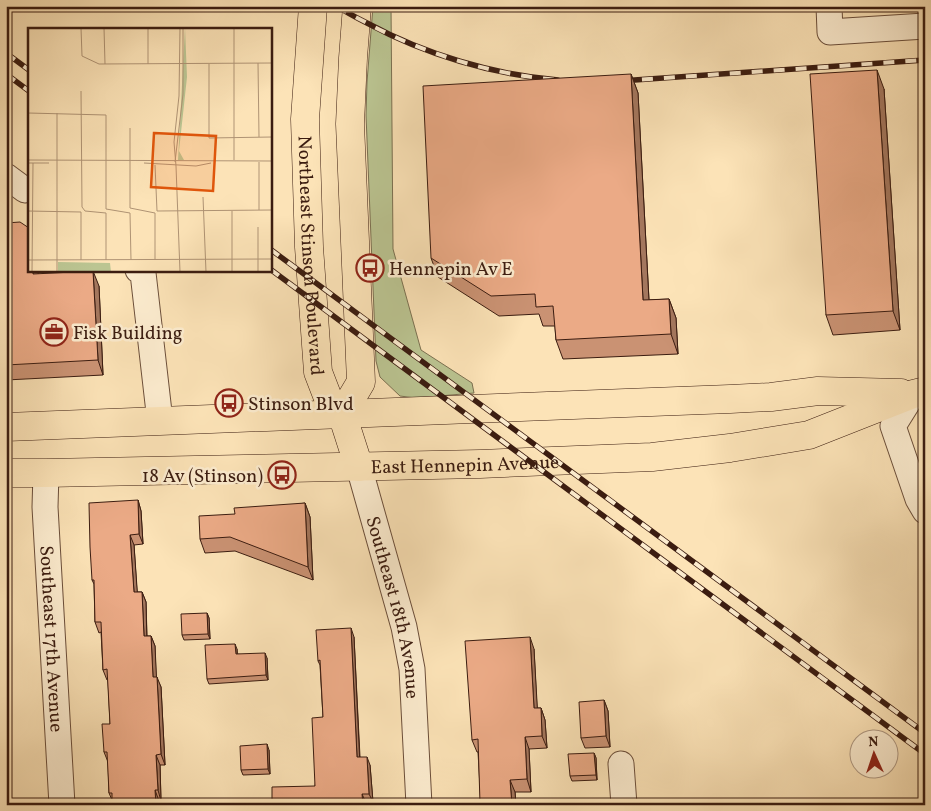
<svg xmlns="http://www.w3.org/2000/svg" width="931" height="811" font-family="Vollkorn,serif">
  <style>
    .green { fill: #bbc592; stroke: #7b7051 }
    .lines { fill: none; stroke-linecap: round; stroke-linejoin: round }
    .minor-casing { stroke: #6b4e3a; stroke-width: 27 }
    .major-casing { stroke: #3b1c10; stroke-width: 29 }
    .minor { stroke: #fdedd0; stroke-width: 25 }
    .major { stroke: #fce3b7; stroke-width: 28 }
    .rail-casing { stroke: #3b1c10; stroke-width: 5.5 }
    .rail { stroke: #fdedd0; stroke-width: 4; stroke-dasharray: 11; stroke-linecap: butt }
    .wall { fill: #ca9273; stroke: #3b1c10 }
    .shaded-wall { fill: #a4775e; stroke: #3b1c10 }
    .building { fill: #ebaa86; stroke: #3b1c10 }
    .labels { text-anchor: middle; stroke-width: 5; stroke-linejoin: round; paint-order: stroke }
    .street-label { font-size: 19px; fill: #3b1c10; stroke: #fdedd0 }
    .poi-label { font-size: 19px; fill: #3b1c10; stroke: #fdedd0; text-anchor: start }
    .inset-road { fill: none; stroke: #af9374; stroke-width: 1 }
    .view { fill: #df560c; fill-opacity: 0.15; stroke: #df560c; stroke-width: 2.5 }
    .inset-edge { fill: none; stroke: #3b1c10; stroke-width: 2.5 }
  </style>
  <rect width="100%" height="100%" fill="#fce3b7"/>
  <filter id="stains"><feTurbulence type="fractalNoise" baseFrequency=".004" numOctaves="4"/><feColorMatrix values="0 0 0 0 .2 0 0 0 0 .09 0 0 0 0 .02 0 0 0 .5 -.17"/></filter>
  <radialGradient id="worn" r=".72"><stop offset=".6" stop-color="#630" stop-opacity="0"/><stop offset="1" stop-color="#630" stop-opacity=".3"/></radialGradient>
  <path class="green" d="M373,6h18l2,243 28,101 51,33 2,10 -58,5 -16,-2 -20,-19 -4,-16 -10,-246 1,-33z"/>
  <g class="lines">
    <g class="minor-casing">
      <g id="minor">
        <path d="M829,6l1,26 95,-6"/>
        <path d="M6,176l19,14"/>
        <path d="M138,270l5,3 17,148"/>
        <path d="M913,394l-20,32 25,73 7,12"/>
        <path id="s1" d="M359,467l45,160 8,42 7,136"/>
        <path id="s2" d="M46,473l-1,34 17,298"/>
        <path d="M621,764l3,41"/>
      </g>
    </g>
    <g class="major-casing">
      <g id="major">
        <path id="s3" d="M313,6l-8,113 4,128 9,125 10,26 14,16 17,53"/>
        <path d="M342,414l19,-32 -11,-258 3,-66 4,-52"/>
        <path d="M6,427l724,-28 41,-2 47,-6 83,2"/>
        <path id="s4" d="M6,473h40l434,-9 172,-7 78,-9 79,-13 104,-41 12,-3"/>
      </g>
    </g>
    <use href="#minor" class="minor"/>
    <use href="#major" class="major"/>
    <g class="rail-casing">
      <path id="rail" d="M337,6c10,7 20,12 30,17 57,31 127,52 191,57
        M6,53l23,17
        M6,74l23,17
        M620,81l305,-21
        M270,249l655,484
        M270,269l655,485"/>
    </g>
    <use href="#rail" class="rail"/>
  </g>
  <path class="wall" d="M631,74l7,19 11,207 20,-1 7,19 2,36 -115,5 -7,-19 -1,-14h-12l-4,-12 -40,2 -61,-39 -7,-19z
    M884,89l16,241 -67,5 -7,-20z
    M6,223l32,51 61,12 4,89 -97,5z
    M138,500l3,11 2,33 -9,1 3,47h5l4,10 1,34h4l4,10 1,31 5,10 4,78h-5l1,36 -49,-1 -3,-7 -1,-31 -4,-10 6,-28 -2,-44h-1l-4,-10 -2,-38 -2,1 -4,-11 -1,-38 -2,-4z
    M305,503l5,14 3,63 -78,-29 -30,2 -5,-14 35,-25z
    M207,613l2,5 1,21 -26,1 -2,-5z
    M354,637l6,120 10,8 3,37 -7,1 -51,-17 8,-69 -3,-52 -2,-4z
    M237,649v5l30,4 1,22 -59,4 -2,-5z
    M534,649l3,59h4l4,12 2,28 -18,1 2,43h-16l1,13h-35l-3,-53h-1l-5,-12z
    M604,700l4,11 2,36 -25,1 -4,-10z
    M6,737l2,4 1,30 -3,1z
    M269,750l1,24 -27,1 -2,-5z
    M594,753l2,5 1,22 -25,1 -2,-5z"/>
  <path class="shaded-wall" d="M877,70l7,19 16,241 -7,-19z
    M631,74l7,19 12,227 -7,-20z
    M33,270h5l1,19 -6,-15z
    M93,271l6,15 4,89 -5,-15z
    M669,299l7,19 2,36 -7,-20z
    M138,500l3,11 2,33 -4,-10z
    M305,503l5,14 3,63 -5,-13z
    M130,535l4,10 4,57 -4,-10z
    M142,592l4,10 1,45 -3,-11z
    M207,613l2,5 1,21 -2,-5z
    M351,628l3,9 6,129 -3,-9z
    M151,636l4,10 2,42 -4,-11z
    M530,637l4,12 4,71 -4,-12z
    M235,644l2,5 1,11 -2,-6z
    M265,653l2,5 1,22 -2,-5z
    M157,677l4,10 4,78 -4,-11z
    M604,700l4,11 2,36 -4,-11z
    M541,708l4,12 2,28 -5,-12z
    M6,737l2,4 1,30 -3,-8z
    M525,737l4,12 2,43 -4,-13z
    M267,744l2,6 1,24 -2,-5z
    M594,753l2,5 1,22 -1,-5z
    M156,755l4,10 1,36 -3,-11z
    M367,757l3,8 3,37 -4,-8z
    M510,780l5,12 1,13h-4z
    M155,790l4,11v4h-3z
    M362,794l4,9v2h-3z"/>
  <path class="building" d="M877,70l16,241 -67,4 -16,-241z
    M631,74l12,226 26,-1 2,35 -115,6 -3,-34 -17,1 -1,-13 -44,2 -60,-38 -8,-172z
    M20,222l9,6v42h4v4l60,-3 5,89 -92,5v-142z
    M138,500l1,34 -9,1 4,57h8l2,44h7l2,41h4l4,77 -5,1 2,35h-3l1,15h-44v-12h-3l-2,-41h-3l-2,-28h8l-3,-55 -4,1 -2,-48h-6l-1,-42h-2l-2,-33 -1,-44z
    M305,503l3,64 -78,-30 -30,2 -1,-23 36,-2 -1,-6z
    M207,613l1,21 -26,1 -1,-21z
    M351,628l6,129h10l2,37h-7l1,11h-91v-18l43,-1 -3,-68 11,-1 -3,-57 -2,1 -2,-31z
    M530,637l4,71h7l1,28 -17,1 2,42 -17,1 2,25h-28v-2h-4l-2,-64 -6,1 -7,-99z
    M235,644l1,10 29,-1 1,22 -59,4 -2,-34z
    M604,700l2,36 -25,2 -2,-36z
    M267,744l1,25 -27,1 -1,-24z
    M594,753l2,22 -26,1 -2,-22z"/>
  <defs>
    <g id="bus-ring" transform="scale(1.4375)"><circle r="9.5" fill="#fdedd0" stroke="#8f2418" stroke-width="1.5"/><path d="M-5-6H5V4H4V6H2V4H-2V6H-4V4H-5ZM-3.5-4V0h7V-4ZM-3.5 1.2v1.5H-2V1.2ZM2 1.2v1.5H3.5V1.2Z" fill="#8f2418"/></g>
    <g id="office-ring" transform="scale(1.4375)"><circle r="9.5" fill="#fdedd0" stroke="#8f2418" stroke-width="1.5"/><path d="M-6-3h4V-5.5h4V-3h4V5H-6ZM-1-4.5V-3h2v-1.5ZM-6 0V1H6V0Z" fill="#8f2418"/></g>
  </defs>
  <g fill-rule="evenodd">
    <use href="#bus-ring" x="370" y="268"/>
    <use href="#office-ring" x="54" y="332"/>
    <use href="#bus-ring" x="229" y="403"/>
    <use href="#bus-ring" x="282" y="475"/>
  </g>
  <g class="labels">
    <g class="street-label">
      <text dy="7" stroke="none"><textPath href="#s3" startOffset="250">Northeast Stinson Boulevard</textPath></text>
      <text dy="7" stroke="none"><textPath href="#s4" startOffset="459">East Hennepin Avenue</textPath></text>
      <text dy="7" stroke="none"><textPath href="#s1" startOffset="145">Southeast 18th Avenue</textPath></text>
      <text dy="7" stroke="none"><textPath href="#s2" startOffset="166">Southeast 17th Avenue</textPath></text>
    </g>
    <g class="poi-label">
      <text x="389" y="275">Hennepin Av E</text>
      <text x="73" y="339">Fisk Building</text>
      <text x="248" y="410">Stinson Blvd</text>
      <text x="263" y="482" text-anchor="end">18 Av (Stinson)</text>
    </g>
  </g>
  <g transform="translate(28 28)">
    <rect width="244" height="244" fill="#fce3b7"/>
    <path d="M157,0l2,49 -8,74 5,9h-6zM30,234l52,1 1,9h-53z" fill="#bbc592"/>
    <path class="inset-road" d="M53,0l1,28 17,8 173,-1M76,0l1,36M120,0v36M206,0v132M230,35l1,74M181,36v74l63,-1M53,63l1,116 3,4 21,2v47M0,85l78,2v94l24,4 1,47M29,85v159M102,100v80l25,5v47M0,132l244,1M147,134l8,-68v-66M0,135h21M116,135l52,3 15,-3M127,137l2,46 115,-1M148,138l4,106M148,138l-2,-24 5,-46 1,-68M175,169l3,75M231,182v-48M0,183l53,1v48M204,183v61M0,232l244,-1M4,244l1,-109M230,244v-45"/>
    <path class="view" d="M126,105l62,3 -3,55 -62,-4z"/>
    <rect width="244" height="244" class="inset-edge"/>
  </g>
  <rect width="931" height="811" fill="none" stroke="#fce3b7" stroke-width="25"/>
  <rect x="8" y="8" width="916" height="796" fill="none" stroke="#3b1c10" stroke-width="2.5"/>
  <rect x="12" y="12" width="906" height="786" fill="none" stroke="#3b1c10"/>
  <g transform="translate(874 754) rotate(357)"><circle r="24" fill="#fdedd0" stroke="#af9983"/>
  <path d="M0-4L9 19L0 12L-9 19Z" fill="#8f2418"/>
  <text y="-8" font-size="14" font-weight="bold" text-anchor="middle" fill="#3b1c10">N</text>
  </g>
  <rect width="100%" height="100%" filter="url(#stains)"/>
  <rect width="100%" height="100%" fill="url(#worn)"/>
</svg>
